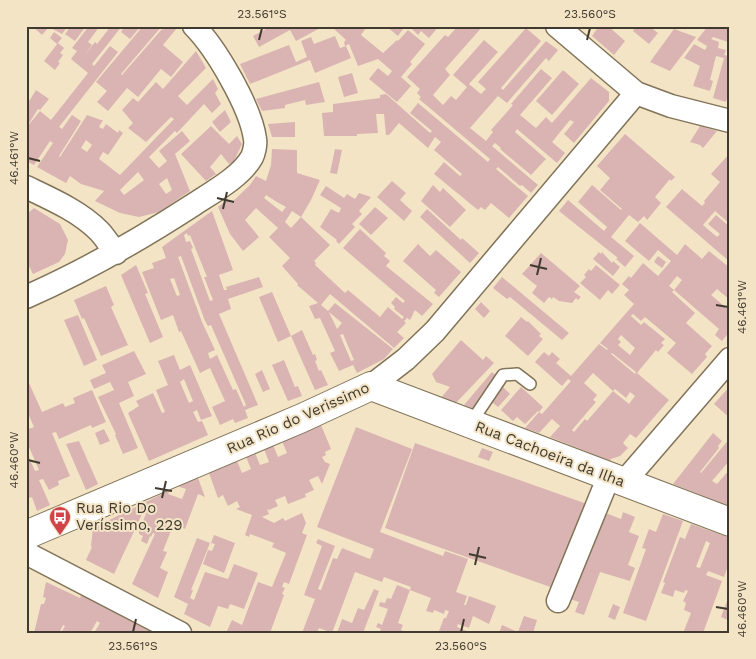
<svg xmlns="http://www.w3.org/2000/svg" width="756" height="659" font-family="'Work Sans',sans-serif">
  <style>
    .building { fill: #d9b4b3; fill-rule: evenodd }
    .lines { fill: none; stroke-linecap: round; stroke-linejoin: round }
    .service-casing { stroke: #817358; stroke-width: 14 }
    .minor-casing { stroke: #817358; stroke-width: 25 }
    .tertiary-casing { stroke: #817358; stroke-width: 30 }
    .service { stroke: #fff; stroke-width: 11 }
    .minor { stroke: #fff; stroke-width: 22 }
    .tertiary { stroke: #fff; stroke-width: 28 }
    .ticks { fill: none; stroke: #413b2f; stroke-width: 2 }
    .labels { text-anchor: middle; stroke-width: 4; stroke-linejoin: round; paint-order: stroke }
    .street-label { font-size: 15px; fill: #413b2f; stroke: #f4e4c6 }
    .poi-label { font-size: 15px; fill: #413b2f; stroke: #f4e4c6; text-anchor: start }
    .neatline { fill: none; stroke: #413b2f; stroke-width: 2 }
    .ticks-label { font-size: 12px; text-anchor: middle; fill: #413b2f }
  </style>
  <rect width="100%" height="100%" fill="#f4e4c6"/>
  <path class="building" d="M32,26h36l-6,8 -13,-7 -7,8z
    M71,26h15l-11,15 -10,-7z
    M89,26h11l-12,16 4,3 -8,11 11,-14 2,2 14,-18h11l-30,38 2,2 16,-20 8,6 -59,75 3,2 10,-14 9,6 -22,35 1,1 27,-42 14,5h2l-4,7 4,2 3,-5 12,9 1,-3 4,3 -15,22 -5,-3 -4,7 21,16 54,-56 -3,-2 -25,25 -18,-14 5,-5 -11,-13 11,-12 5,4 18,-20 7,7 33,-38 10,17 -28,28 9,9 26,-26 5,10 -3,4 6,11 -9,9 -8,-9 -27,29 -2,-2 -26,26 10,11 8,-7 -8,-10 23,-20 8,10 -15,13 15,37 -31,21 -20,5 -19,-4 -25,-12 9,-10 -23,-7 -11,-8 -4,7 -29,-16 16,-24 -3,-2 -16,24 -8,-4v-33l14,-17 11,9 37,-47 -17,-14 6,-8 -5,-3zM86,140l6,5 -5,7 -6,-4zM138,172l6,8 -20,15 -4,-5zM167,178l5,12 -6,4 -7,-10z
    M125,26h16l-11,13 -9,-7z
    M143,26h19l-41,48 1,1 40,-46 1,1 4,-4h8l2,2 -14,17 20,17 -12,15 -10,-8 -23,28 -11,-9 -19,23 -11,-9 10,-11 -11,-9z
    M274,26h50l-28,15 -6,-11 -31,17 -6,-11 17,-9 1,1z
    M333,26h34l-6,9 22,18 14,-13 1,1 10,-11 17,14 -15,18 2,2 -11,13 10,9 -14,16 -28,-23 9,-11 10,8 4,-5 -14,-12 -20,7 -9,-22 -4,2 -1,-4 2,-2 -14,-13z
    M386,26h14l3,3 -5,7z
    M415,26h24l-10,12 -8,-7 -3,4 -6,-6z
    M458,26h25l-38,43 5,6 -17,20 10,10 8,-9 5,4 11,-13 -14,-12 31,-35 14,12 -29,32 12,10 5,-5 -8,-7 48,-54 15,13 -40,47 2,2 43,-49 12,9 -9,11 -3,-3 -39,45 -9,-7 -28,32 16,13 7,-9 -2,-2 22,-25 -2,-1 30,-35 11,9 -32,37 16,13 10,-11 6,6 39,-45 18,14v9l-35,42 -10,-9 10,-12 -4,-2 -18,22 13,11 -8,10 -40,-34 -2,3 31,27 -15,16 -31,-26 1,-1 -6,-5 -3,3 46,39 -7,8 -9,-8 -2,1 -22,-19 -2,2 32,27 -19,22 -18,-15 -6,7 -4,-3 -3,3 -44,-36 10,-12 16,14 2,-2 -28,-24 7,-8 -6,-5 -7,11 -29,-25 -10,12h-3l-2,-21h-8l2,19 -21,1v2h-33l-2,-23 11,-1v-8l47,-6v-3l6,-1 44,39 2,-2 -22,-18 8,-10 70,59 2,-3 -71,-60 2,-2 -4,-4 3,-4 -13,-12 38,-42 3,2z
    M599,26h9l17,15 -11,14 -22,-19z
    M636,26h13l9,7 -9,11 -16,-13z
    M708,26h22l-2,16 -15,-5 -2,2 8,3 -1,6 8,2 -2,5 6,1v32l-4,14 -13,-4 11,-40 -8,-2 -6,24 3,1 -3,10 -17,-5 7,-20 -16,-8 10,-14 11,6 2,-4 -10,-6z
    M674,29l22,8 -26,34 -20,-9z
    M54,32l8,6 -5,6 -7,-6z
    M335,36l5,12 6,-2 5,12 -36,15 -5,-13 -60,24 -10,-20 49,-19 7,17 11,-5 -6,-16 10,-4 3,7z
    M58,43l6,5 -4,5 3,2 -5,7 2,1 -5,7 -11,-9z
    M563,70l16,14 -27,31 -16,-14z
    M352,73l6,20 -14,4 -6,-20z
    M319,82l6,20 -19,3 -1,-5 -20,5v3l-23,3 -6,-12z
    M36,90l13,9 -9,11 -2,-1 -12,19v-25h2z
    M225,110l6,12 -11,10 -8,-10z
    M295,122v15h-23l-4,-13z
    M211,126l18,18 8,-8 5,8 -8,17 -5,3 -8,-10 -11,13 6,7 -10,7 -25,-27z
    M700,126l17,5 -14,17 -3,-3 -10,-3z
    M625,134l50,43 -4,4 -1,-2 -15,18 6,6 -14,17 -3,-4 -6,6 -9,-7 -18,22 23,19 -9,11 -9,-8 2,-1 -59,-47 9,-11 36,31 3,-4 -29,-25 14,-17 29,25 1,-1 -22,-19 10,-12 -13,-12z
    M272,149l25,1v23l23,7 -9,20 -10,17 -9,-6 -7,11 6,6 10,-11 29,28 -16,16 2,2 -1,2 30,28 3,-3 32,27 8,-10 14,12 2,-2 -10,-8 1,-2 -4,-4 5,-6 7,6 2,-2 -62,-53 17,-19 26,24 -2,3 6,5 -4,5 47,38 -11,12 -7,-6 -5,10 -3,-2 -3,3 2,2 -9,9 7,6 -10,10 -64,-54 -9,11 7,6 7,-8 58,46 -9,10 -27,14 -4,-8 -14,6 -9,-18 5,-2 -15,-33 -5,1 -6,-13 9,-3 -21,-18 1,-1 -16,-18 8,-8 -21,-21 9,-9 -22,-20 -11,12 14,17 -16,14 -13,-17 -12,-27 10,-8 3,4 19,-18 6,-9 10,5 5,-16zM266,195l11,7 9,5 -4,5 -18,-14zM329,312l13,11 -5,6zM343,334l11,26 -3,1 -11,-26z
    M335,149l7,1 -5,24 -7,-1z
    M730,153v41l-3,2 3,2v26l-15,-13 -12,14 14,12 3,-3 -12,-10 8,-9 14,12v35l-64,-55 16,-18 20,17 3,-3 -1,-2 16,-19 -9,-8z
    M392,181l14,12 -6,7 12,11 -8,10 -27,-24z
    M433,185l7,7 3,-4 23,22 -16,17 -29,-26z
    M326,186l18,12 3,-4 8,5 4,-6 12,4 -12,14 3,3 -10,10 3,3 -16,17 -3,-3 1,-1 -17,-13 11,-18 8,4 2,-5 -21,-13z
    M375,207l13,11 -17,17 -12,-11z
    M34,208l26,16 8,16 -3,14 -6,8 -26,12 -7,-14 2,-1 -2,-4v-40z
    M427,209l34,31 1,-2 17,15 -9,10 -50,-46z
    M212,211l21,59 -14,5 5,15h3l-1,-3 33,-10 4,10 -35,12 3,10 -12,5 39,91 -13,5 3,8 -13,5 -2,-4 -13,6 -8,-18 13,-6 -15,-33 -10,5 -19,-42 -2,1 -6,-17 -12,5 -19,-48 12,-4 -2,-5 14,-5 -4,-11zM187,233l1,3 2,-1 17,42h-3l9,23 -3,1 -19,-52 2,-1 -3,-7 -4,1 -2,-7zM181,256l24,65 3,5 3,-1 35,80 -2,2 -8,-18 -3,1 -16,-35 -7,4 -2,-6 7,-3 -13,-28 -24,-65zM174,278l6,17 -3,1 -7,-17z
    M640,223l37,32 8,-11 17,15 7,-8 21,17v32l-13,-11 -6,6 19,16v20l-8,10 -7,-6 4,-6 -45,-39 8,-10 -5,-4 -8,10 5,4 -2,2 23,21 -9,10 26,23 -7,8 2,3 -15,17 -25,-21 9,-10 -31,-26 -4,4 -8,-7 -2,2 10,9 3,-3 21,17 -4,4 3,2 -6,7 -2,-2 -19,23 32,27 -33,38 -6,-4 -7,9 5,5 -8,8 -9,3 -1,2 -60,-24 10,-11 -8,-7 -13,14 -14,-5 14,-16 -1,-1 -13,13 -8,-7 -4,4 -12,-11 20,-23 22,20 -4,5 3,2 29,-33 -3,-2 -6,7 -27,-24 9,-10 5,4 3,-4 8,7 -4,4 15,13 28,-32 8,6 1,-1 -8,-6 34,-39 -10,-9 5,-5 -7,-6 7,-8 2,2 12,-15 15,13 13,-15 -13,-11 -9,11 -24,-20zM621,335l14,13 -5,7 -12,-10 3,-3 -3,-3zM612,353l24,19 -1,2 -24,-20zM593,373l20,18 -26,30 -2,-2 -11,13 -2,-2 24,-28 -3,-2 4,-5 -13,-12zM615,389l11,9 4,-6 5,4 -6,8 -16,-13z
    M418,244l12,12 6,-6 25,22 -22,25 -5,-4 2,-3 -33,-29z
    M599,252l2,2 1,-2 10,11 1,-2 7,6 -7,9 -20,-17z
    M541,253l39,33 -6,6 7,5 -3,3 -2,-2 -4,5 -13,-2 -6,-4 -1,2 -3,-2 -5,6 -12,-10 5,-7 -15,-12z
    M658,256l8,6 -4,6 -8,-6z
    M136,265l12,28 -3,1 18,43 -13,6 -29,-68z
    M596,265l24,20 -8,9 -4,-4 -8,10 -20,-17 6,-6 -2,-2 5,-6 2,2z
    M502,277l67,56 -7,7 -52,-43 -3,2 -14,-11z
    M106,286l8,19 -3,2 17,38 -27,11 -17,-38 -2,1 -8,-19z
    M272,292l19,44 11,-6 11,25 2,-1 2,6 -2,1 4,10 2,-1 7,15 -13,5 -24,-54 -13,6 -19,-45z
    M481,302l9,9 -6,7 -9,-9z
    M78,315l19,45 -13,6 -20,-46z
    M521,317l6,5 1,-1 13,13 -2,2 4,3 -15,17 -23,-20z
    M461,340l22,20 3,-4 8,7 -40,42 -14,-6 10,-12 -14,-5 -4,-8z
    M134,351l12,23 -18,8 6,14 -15,7 19,45 -15,6 -8,-19 1,-1 -18,-37 16,-7 -4,-8 -16,7 -4,-9 16,-7 -4,-8z
    M174,355l6,15 10,-5 22,51 -11,4 -4,-10 -4,2 5,10 4,-1 6,14 -59,26 -21,-48 11,-7 -3,-5 17,-8 9,20 3,-1 -9,-22 12,-5 -10,-24zM184,379l9,22 -4,2 -9,-21z
    M284,360l11,27 3,-1 4,10 -14,5 -16,-36z
    M262,370l8,19 -7,3 -8,-18z
    M492,372l11,9 -3,3 10,10 -12,13 -15,-12 -10,14 -9,-4z
    M29,383l13,29 21,-9 2,4 10,-4 -2,-5 19,-8 14,32 -14,6 -1,-3 -32,14 -3,-7 -4,1 18,43 -12,5 1,4 -10,5 -6,-11 -4,1 11,25 -13,6 -5,-14 -6,2v-48l9,20 4,-1 -13,-30v-10l8,-3 -8,-18v-25z
    M730,386v32l-16,-14z
    M321,425l10,24 -6,3 1,3 -4,2 3,5 5,2 -8,20 -4,-8 -9,4 5,10 -9,4 1,3 -18,7 -3,-8 -10,4 3,6 -9,4 -2,-1 2,5 -7,3 12,6 9,-5 2,3 17,-8 4,10 -4,10 5,2 -18,49 -5,-2 -2,5 3,1 -3,6 2,1 -14,38h-44l6,-13 10,5 16,-43 14,5 14,-34 -14,-6 2,-4 -24,-9 -1,3 -4,-2 7,-20 -16,-6 4,-2 -3,-6 -9,5 -5,-11 -5,3 -9,-25 28,-12 5,12 9,-4 -5,-12 9,-4 5,12 9,-3 -5,-13 9,-4 5,12 9,-4 -5,-12z
    M356,427l56,22 -32,83 63,24 2,-5 23,8 -12,33 11,4 -3,9h2l3,-9 27,10 -7,18 -16,-8 -4,12 -11,-4 -1,3 15,6h-29l-4,-2 5,-13h2l3,-7 -4,-1 -1,4 -10,-4 -1,3 -7,-2 5,-13 -21,-8 -12,33 5,2 -2,5 6,3h-28l2,-4 -5,-2 2,-4 4,2 6,-16 -9,-3 1,-4 5,1 2,-5 4,1 6,-14 13,5 1,-3 -27,-10 -2,5 -27,-10 -23,61 -13,-5 -2,5h-15l13,-34 -11,-4 18,-49 -6,-3 2,-4 17,7 -17,43 3,1 12,-32 4,1 5,-11 28,11 4,-10 -57,-22z
    M104,429l6,12 -10,4 -5,-12z
    M713,433l9,8 -4,5 1,2 -19,24 1,1 29,-35v22l-18,21 5,3 13,-15v32l-4,4 -53,-21z
    M79,441l19,43 -12,6 -20,-46z
    M415,443l172,61 -31,85 -171,-61z
    M482,448l11,4 -4,9 -11,-4z
    M198,478l7,19 -7,-3 -13,35 -6,-3 2,-6 -5,-2 -13,33 4,1 -7,16 8,4 -10,26 -26,-14 23,-50 -2,-1 -2,4 -1,-1 -3,8 -6,-3 2,-5 -4,-2v-3l8,-20 -3,-1 -30,64 -28,-14 6,-13 -1,-1 2,-18 77,-38 -2,4 14,5 4,-10 -9,-3z
    M598,510l23,9 2,-7 12,5 -6,15 10,4 -11,29 7,3 -5,13 -30,-9 -16,43 -9,-3 4,-10 -15,-5z
    M663,514l20,7 -37,100 -23,-8 23,-64 -4,-1 7,-19 7,3z
    M691,524l39,14v22l-6,17 -16,-6 -2,4 16,6 -19,52h-20l8,-20 -7,-3 2,-7 -3,-2 5,-10 -3,-1 -1,3 -9,-3 -2,7 -12,-4 4,-10 -2,-1 17,-45 5,2zM706,541l4,2 -10,25 -4,-1z
    M214,535l21,8 -11,30 -21,-9 5,-14 4,1 3,-7 -4,-1z
    M197,538l13,5 -19,47h2l-3,8 4,2 11,-28 23,7 6,-15 24,9 -14,36 -14,-5 -2,5 -10,-3 -8,21 -26,-13 4,-10 -14,-7z
    M46,582l34,16 1,-3 72,38h-59l6,-10 -3,-2 -7,12h-29l4,-7 -2,-1 -4,8h-25l7,-29h3l2,-6 -3,-1z
    M374,589l5,2 -16,42h-26l5,-14 10,4 6,-15 6,2z
    M730,593v28l-9,-4z
    M613,604l7,3 -5,13 -7,-3z
    M524,616l13,4 -4,13h-34l3,-8 16,7z"/>
  <g class="lines">
    <g class="service-casing">
      <path id="service" d="M470,424l33,-49 14,-1 13,10"/>
    </g>
    <g class="minor-casing">
      <path id="minor" d="M557,26l79,67 35,13 59,15
        M26,187c25,12 53,24 73,44 6,6 11,15 17,22
        M26,297c59,-26 113,-57 167,-92 18,-12 48,-28 59,-48 2,-4 4,-13 3,-18 -4,-31 -39,-91 -61,-113
        M371,386l35,-27 29,-28 201,-238
        M624,482l106,-123
        M26,553l154,80
        M558,601l51,-125"/>
    </g>
    <g class="tertiary-casing">
      <path id="tertiary" d="M26,535l276,-117 69,-32 359,136"/>
    </g>
    <use href="#service" class="service"/>
    <use href="#minor" class="minor"/>
    <use href="#tertiary" class="tertiary"/>
  </g>
  <path class="ticks" d="M259,40l3,-12M587,40l3,-12M28,158l12,3M217,198l17,4M223,209l4,-17M530,265l17,4M537,275l4,-17M716,305l12,2M28,460l12,3M155,488l17,3M162,498l4,-17M469,554l17,4M475,565l4,-18M716,607l12,2M133,632l3,-13M461,632l3,-13"/>
  <defs>
    <g id="bus-pin" transform="scale(1.125)"><path d="M0 17L-7.5 6A9.5 9.5 0 1 1 7.5 6Z" fill="#d24349" stroke="#f4e4c6"/><path d="M-5-6H5V4H4V6H2V4H-2V6H-4V4H-5ZM-3.5-4V0h7V-4ZM-3.5 1.2v1.5H-2V1.2ZM2 1.2v1.5H3.5V1.2Z" fill="#fff"/></g>
  </defs>
  <g fill-rule="evenodd">
    <use href="#bus-pin" x="60" y="517"/>
  </g>
  <g class="labels">
    <g class="street-label">
      <text transform="translate(298 418) rotate(-24)" y="5">Rua Rio do Verissimo</text>
      <text transform="translate(550 454) rotate(21)" y="5">Rua Cachoeira da Ilha</text>
    </g>
    <g class="poi-label">
      <text x="76" y="513">Rua Rio Do<tspan x="76" dy="17">Veríssimo, 229</tspan></text>
    </g>
  </g>
  <rect width="756" height="659" fill="none" stroke="#f4e4c6" stroke-width="55"/>
  <rect x="28" y="28" width="700" height="604" class="neatline"/>
  <g class="ticks-label">
    <text x="262" y="18">23.561°S</text>
    <text x="590" y="18">23.560°S</text>
    <text transform="translate(14 158) rotate(-90)" y="4">46.461°W</text>
    <text transform="translate(742 307) rotate(-90)" y="4">46.461°W</text>
    <text transform="translate(14 460) rotate(-90)" y="4">46.460°W</text>
    <text transform="translate(742 609) rotate(-90)" y="4">46.460°W</text>
    <text x="133" y="650">23.561°S</text>
    <text x="461" y="650">23.560°S</text>
  </g>
</svg>
